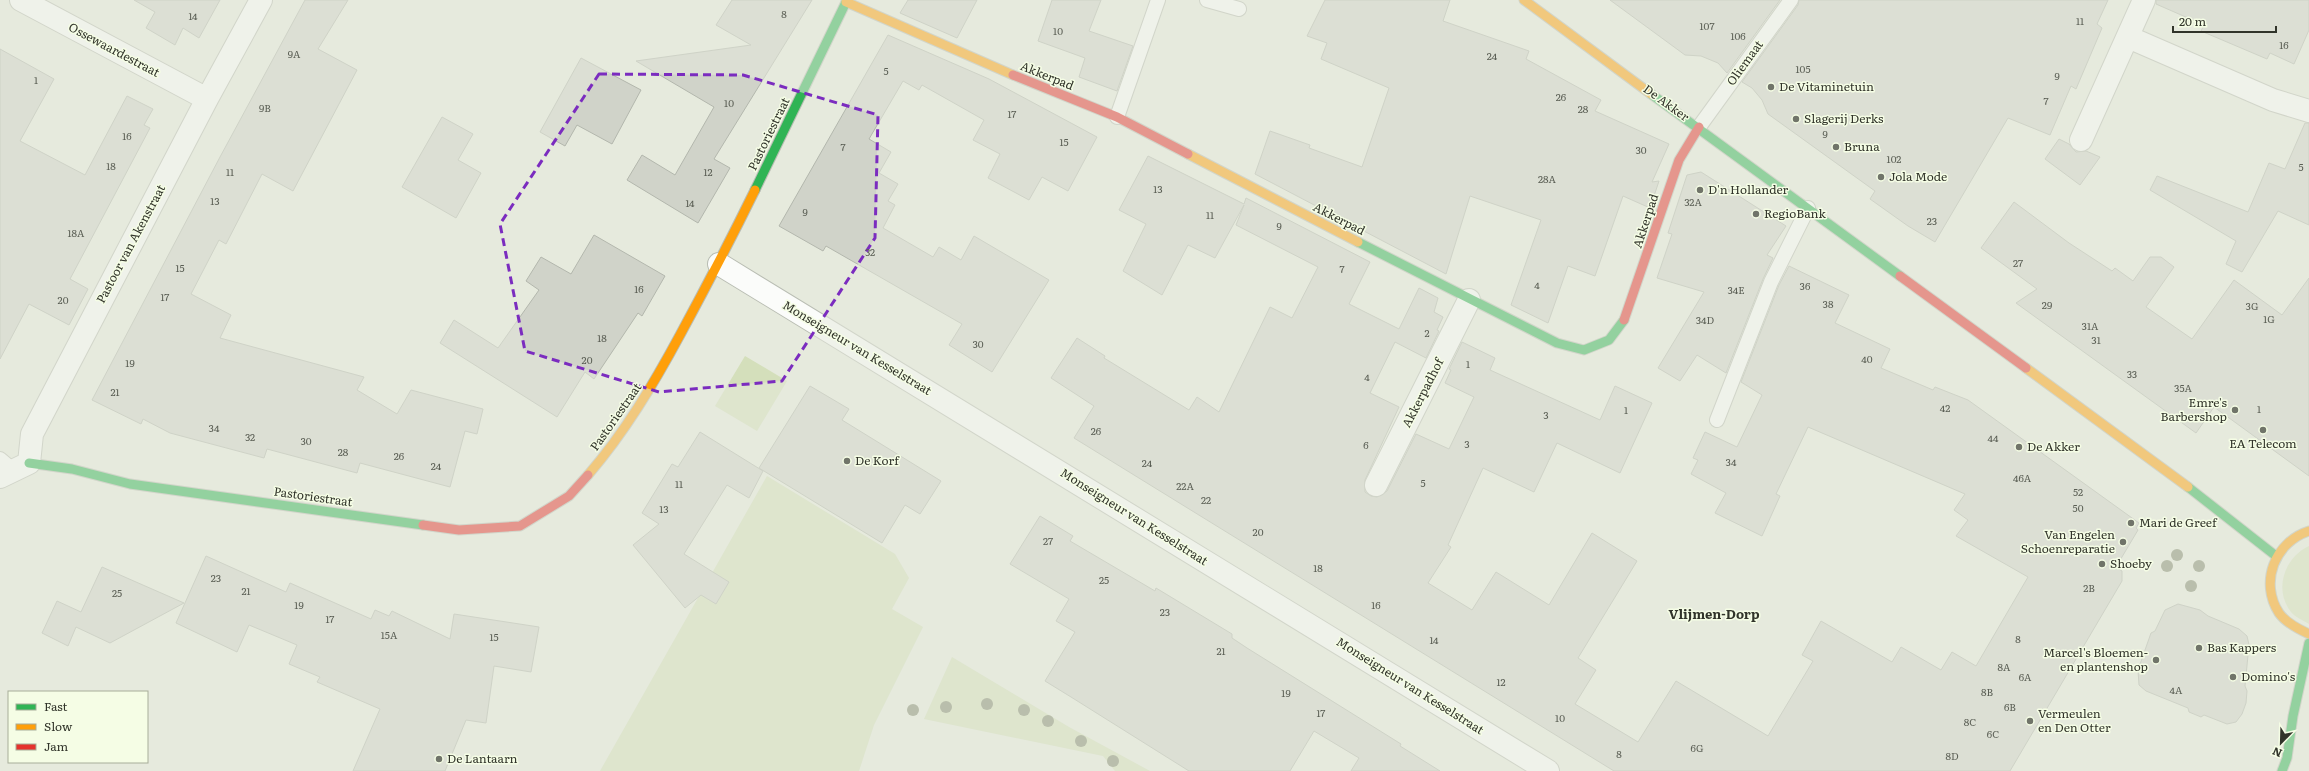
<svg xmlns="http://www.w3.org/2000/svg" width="2309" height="771" font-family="Literata,serif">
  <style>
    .green { fill: #d4dfbb }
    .building { fill: #d0d3c9; stroke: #b3b7ad }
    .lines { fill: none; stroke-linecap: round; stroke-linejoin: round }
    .lane-casing { stroke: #b9bdb3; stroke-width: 16 }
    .street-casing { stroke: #b9bdb3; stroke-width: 24 }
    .fast-casing { stroke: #b9bdb3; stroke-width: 11 }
    .slow-casing { stroke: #b9bdb3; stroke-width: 11 }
    .jam-casing { stroke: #b9bdb3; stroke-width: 11 }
    .lane { stroke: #fbfcfa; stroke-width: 14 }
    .street { stroke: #fbfcfa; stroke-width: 22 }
    .fast { stroke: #30b455; stroke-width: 9 }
    .slow { stroke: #ff9f0a; stroke-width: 9 }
    .jam { stroke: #e5322d; stroke-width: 9 }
    .tree { fill: #848b71 }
    .marked { fill: none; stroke: #7b2cbf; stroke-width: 3; stroke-dasharray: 8 5; stroke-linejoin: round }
    .poi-dot { fill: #707469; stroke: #f5fde5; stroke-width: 1.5 }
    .labels { text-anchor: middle; stroke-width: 3; stroke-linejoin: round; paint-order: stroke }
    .number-label { font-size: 10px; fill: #5a5e54 }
    .street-label { font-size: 12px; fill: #31342a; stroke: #f5fde5 }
    .poi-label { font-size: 12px; fill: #31342a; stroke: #f5fde5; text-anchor: start }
    .neighbourhood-label { font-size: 13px; font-weight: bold; fill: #31342a; stroke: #f5fde5 }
  </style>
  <rect width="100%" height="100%" fill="#e6eadd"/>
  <path class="green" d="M745,356l42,25 -30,50 -42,-25z
    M767,476l128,78 14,24 -17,31 31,18 -49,98 -15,46h-259z
    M2309,546v78c-6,-4 -14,-7 -18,-12 -18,-23 -6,-55 18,-66z
    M952,657l117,70 81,44h-35l-12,-15 -179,-37z"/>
  <path class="building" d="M134,0h86l-21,38 -16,-10 -8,17 -29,-17 9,-16z
    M305,0h43l-30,49 39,21 -64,121 -31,-17 -36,70 -7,-4 -28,54 40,21 -11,23 144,39 -7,13 40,24 14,-24 72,19 -6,25 -12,-3 -15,56 -90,-24 -3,10 -90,-24 -3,9 -94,-25 -27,-14 -2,5 -49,-24 128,-243z
    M732,0h80l-98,159 16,9 -32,55 -71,-43 15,-25 33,20 39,-68 -78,-46 115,-16 -35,-20z
    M908,0h69l-20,38 -57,-25z
    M1052,0h49l-12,31 44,15 -16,45 -38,-14 6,-19 -47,-17z
    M1325,0h125l-7,21 86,30 -3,8 75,41 -6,11 74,33 -17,38 7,-1 -9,27 -27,-12 -28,80 -27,-10 -20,57 -37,-18 30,-85 -71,-24 -24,78 -191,-100 15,-43 40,14 -1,3 53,19 27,-79 -68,-29 6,-16 -20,-7z
    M1610,0h170l-53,73 -9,-10 -17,-7 -16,-1z
    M1799,0h309l-11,24 5,4 -26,61 -5,-3 -21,49 -42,-17 -73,124 -27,-16 -38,-27 5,-8 -107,-77 -6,-14 -10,-12 -10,-6 56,-77z
    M2156,0h153v30l-15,34 -24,-11 -3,6 -66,-28 3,-6 -48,-21z
    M888,35l101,44 108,58 -29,54 -26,-14 -13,23 -41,-22 12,-24 -27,-14 11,-20 -62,-35 -3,5 -16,-9 -34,58 22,13 -12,21 19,11 -10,17 7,4 -12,23 50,29 6,-10 22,13 13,-24 75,44 -57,92 -43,-27 13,-21 -136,-78 -3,5 -44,-25z
    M0,49l54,30 -34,62 65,34 42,-79 26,13 -9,16 6,3 -80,151 18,10 -19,36 -40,-21 -29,55z
    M581,58l60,32 -29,54 -35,-19 -12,21 -25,-14z
    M442,117l31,17 -15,26 23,13 -25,45 -54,-31z
    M2305,123h4v102l-31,-14 -36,61 -16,-8 10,-23 -86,-51 7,-14 91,36 21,-49 16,6z
    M2059,139l10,5 7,8 10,-1 14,6 -20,28 -35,-26z
    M1148,156l96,48 2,-6 124,64 -21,42 50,25 20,-41 19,10 -4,14 9,5 -6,13 2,1 -13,27 -31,-16 -25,51 29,14 -34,73v12l6,4 6,1 10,-6 29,-57 33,15 25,-52 -29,-14 6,-13 -2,-1 13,-27 33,16 -5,12 110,50 15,-34 37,17 -32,70 -63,-30 -23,49 -51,-24 -35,77 3,2 -23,36 44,27 24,-38 53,33 43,-72 45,28 -59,97 18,12 -21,34 63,38 38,-61 92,55 45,-75 -11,-6 19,-34 71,41 9,-15 40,23 11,-18 24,14 52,-89 -72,-41 12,-16 -14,-10 11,-16 -157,-67 -32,67 4,2 -18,40 -47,-23 11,-20 -35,-19 7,-14 -5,-2 12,-26 32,15 25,-52 -21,-13 38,-97 10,-19 60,29 -14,28 55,26 -9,19 52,22 2,-3 33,13 171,123 -3,5 2,2 -22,37 6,4v10l-112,190h-396l-540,-333 20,-32 -43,-28 26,-40 28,18 -1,2 85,52 8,-13 22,15 51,-105 22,11 26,-51 -82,-42 8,-20 -29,53 -27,-13 -26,50 -39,-24 23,-47 -27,-14z
    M1701,172l85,54 -19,29 6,3 -10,21 -37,94 -29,-18 -17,26 -22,-13 46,-76 -47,-14 15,-44 -4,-1 19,-58z
    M2014,202l55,41 43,28 3,-3 18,13 17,-24h11l13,10 -28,40 46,32 42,-59 48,35 27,-37v198l-95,-69 -18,26 -180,-130 21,-14 -56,-41z
    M594,235l71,41 -23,40 -4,-3 -44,66 -9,-7 -28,45 -117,-74 14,-23 44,28 41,-58 -13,-9 15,-24 30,17z
    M810,386l39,23 -7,11 99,61 -21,33 -15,-9 -23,38 -123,-75z
    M700,432l63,39 -14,27 -22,-13 -43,69 45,28 -13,22 -15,-9 -16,13 -52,-63 26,-21 -17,-11 30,-49 6,3z
    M1040,516l33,20 -3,5 85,50 1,-3 76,46v4l15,10 154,96 -1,2 40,25h-89l8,-13 -45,-27 -24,40h-101l-118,-74 -26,-16 30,-49 -19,-11 13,-22 -59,-35z
    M206,556l80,36 4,-9 81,36 4,-9 14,6 3,-5 58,28 4,-25 85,13 -8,45 -37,-6 -8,57 -20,-3 -21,51h-92l27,-62 -63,-27 3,-5 -31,-13 8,-19 -48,-20 -12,27 -61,-29z
    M102,567l34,15 48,21 -74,40 -34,-16 -8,19 -26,-13 15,-32 24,11z
    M2178,604l22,6 8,6 31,13 8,7 2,9 -4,41 2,5 -1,12 -4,11 -6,8 -9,2 -23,-9 -3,2 -12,-5 -1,-4 -42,-17 -7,-6 -1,-15 13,-37 4,-2 10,-21z"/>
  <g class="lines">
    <g class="lane-casing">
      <path id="lane" d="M1207,0l32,9
        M1117,117l41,-117
        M1699,127l92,-127
        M1717,420l54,-138 37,-74
        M0,459l13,11"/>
    </g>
    <g class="street-casing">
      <path id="street" d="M21,0l186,99
        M2128,37l145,63 36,11
        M2081,140l63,-140
        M719,264l829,507
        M0,477l29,-14 3,-29 175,-335 54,-99
        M1376,485l93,-185"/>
    </g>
    <g class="fast-casing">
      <path id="fast" d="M1651,94l249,182
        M755,190l92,-190
        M1358,242l199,101 27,7 25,-10 15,-20
        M29,463l43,6 58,15 293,41
        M2188,487l88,69
        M2282,771l5,-13 6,-42 16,-73"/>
    </g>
    <g class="slow-casing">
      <path id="slow" d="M1524,0l127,94
        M846,2l167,73
        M1188,154l170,88
        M2026,368l162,119
        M588,475c37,-43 65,-90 92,-140 26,-48 51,-96 75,-145
        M2309,531c-34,11 -50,51 -30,82 7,10 19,16 30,21"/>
    </g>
    <g class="jam-casing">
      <path id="jam" d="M1013,75l104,42 71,37
        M1900,276l126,92
        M1624,320l55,-160 20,-33
        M423,525l36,5 61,-4 49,-30 19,-21"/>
    </g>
    <use href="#lane" class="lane"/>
    <use href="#street" class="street"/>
    <use href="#fast" class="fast"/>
    <use href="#slow" class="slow"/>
    <use href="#jam" class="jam"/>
  </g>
  <g class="tree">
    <circle cx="2177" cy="555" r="6"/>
    <circle cx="2167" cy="566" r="6"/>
    <circle cx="2199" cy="566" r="6"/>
    <circle cx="2191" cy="586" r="6"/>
    <circle cx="987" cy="704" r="6"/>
    <circle cx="946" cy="707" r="6"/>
    <circle cx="913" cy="710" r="6"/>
    <circle cx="1024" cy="710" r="6"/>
    <circle cx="1048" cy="721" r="6"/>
    <circle cx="1081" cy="741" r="6"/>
    <circle cx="1113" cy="761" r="6"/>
  </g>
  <path d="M0 0H2309V771H0ZM599,74l144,1 135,40 -3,123 -93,143 -123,11 -134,-41 -25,-127z" fill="#e6eadd" fill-opacity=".55" fill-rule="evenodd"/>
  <path class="marked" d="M599,74l144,1 135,40 -3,123 -93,143 -123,11 -134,-41 -25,-127z"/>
  <g class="poi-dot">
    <circle cx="1771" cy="87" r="4"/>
    <circle cx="1796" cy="119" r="4"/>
    <circle cx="1836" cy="147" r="4"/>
    <circle cx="1881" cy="177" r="4"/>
    <circle cx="1700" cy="190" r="4"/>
    <circle cx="1756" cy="214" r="4"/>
    <circle cx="2235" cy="410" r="4"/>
    <circle cx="2263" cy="430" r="4"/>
    <circle cx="2019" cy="447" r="4"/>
    <circle cx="847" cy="461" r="4"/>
    <circle cx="2131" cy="523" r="4"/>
    <circle cx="2123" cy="542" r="4"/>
    <circle cx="2102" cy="564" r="4"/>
    <circle cx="2199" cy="648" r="4"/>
    <circle cx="2156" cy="660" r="4"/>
    <circle cx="2233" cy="677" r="4"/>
    <circle cx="2030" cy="721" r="4"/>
    <circle cx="439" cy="759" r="4"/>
  </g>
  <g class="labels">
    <g class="number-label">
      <text x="784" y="18">8</text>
      <text x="193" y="20">14</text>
      <text x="2080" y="25">11</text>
      <text x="1707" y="30">107</text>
      <text x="1058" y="35">10</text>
      <text x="1738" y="40">106</text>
      <text x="2284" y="49">16</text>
      <text x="294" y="58">9A</text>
      <text x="1492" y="60">24</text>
      <text x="1803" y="73">105</text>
      <text x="886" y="75">5</text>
      <text x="2057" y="80">9</text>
      <text x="36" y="84">1</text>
      <text x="1561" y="101">26</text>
      <text x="2046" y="105">7</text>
      <text x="729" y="107">10</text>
      <text x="265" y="112">9B</text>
      <text x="1583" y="113">28</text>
      <text x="1012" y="118">17</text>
      <text x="1825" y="138">9</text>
      <text x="127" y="140">16</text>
      <text x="1064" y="146">15</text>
      <text x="843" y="151">7</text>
      <text x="1641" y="154">30</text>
      <text x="1894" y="163">102</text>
      <text x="111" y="170">18</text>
      <text x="2301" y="171">5</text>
      <text x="230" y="176">11</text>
      <text x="708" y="176">12</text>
      <text x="1547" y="183">28A</text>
      <text x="1158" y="193">13</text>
      <text x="215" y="205">13</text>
      <text x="1693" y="206">32A</text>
      <text x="690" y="207">14</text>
      <text x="805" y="216">9</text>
      <text x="1210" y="219">11</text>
      <text x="1932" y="225">23</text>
      <text x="1279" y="230">9</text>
      <text x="76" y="237">18A</text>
      <text x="870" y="256">32</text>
      <text x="2018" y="267">27</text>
      <text x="180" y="272">15</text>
      <text x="1342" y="273">7</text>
      <text x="1537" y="289">4</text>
      <text x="1805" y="290">36</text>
      <text x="639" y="293">16</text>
      <text x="1736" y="294">34E</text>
      <text x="165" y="301">17</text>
      <text x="63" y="304">20</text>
      <text x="1828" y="308">38</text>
      <text x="2047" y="309">29</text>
      <text x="2252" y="310">3G</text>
      <text x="2269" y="323">1G</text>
      <text x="1705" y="324">34D</text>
      <text x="2090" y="330">31A</text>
      <text x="1427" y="337">2</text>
      <text x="602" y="342">18</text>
      <text x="2096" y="344">31</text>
      <text x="978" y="348">30</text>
      <text x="1867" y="363">40</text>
      <text x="587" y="364">20</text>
      <text x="130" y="367">19</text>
      <text x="1468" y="368">1</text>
      <text x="2132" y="378">33</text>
      <text x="1367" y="381">4</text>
      <text x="2183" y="392">35A</text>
      <text x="115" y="396">21</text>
      <text x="1945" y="412">42</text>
      <text x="2259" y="413">1</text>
      <text x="1626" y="414">1</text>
      <text x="1546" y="419">3</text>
      <text x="214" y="432">34</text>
      <text x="1096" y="435">26</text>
      <text x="250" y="441">32</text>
      <text x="1993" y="442">44</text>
      <text x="306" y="445">30</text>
      <text x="1467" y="448">3</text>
      <text x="1366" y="449">6</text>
      <text x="343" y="456">28</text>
      <text x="399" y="460">26</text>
      <text x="1731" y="466">34</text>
      <text x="1147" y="467">24</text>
      <text x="436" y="470">24</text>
      <text x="2022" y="482">46A</text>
      <text x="1423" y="487">5</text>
      <text x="679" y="488">11</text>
      <text x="1185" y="490">22A</text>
      <text x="2078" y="496">52</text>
      <text x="1206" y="504">22</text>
      <text x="2078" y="512">50</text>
      <text x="664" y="513">13</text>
      <text x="1258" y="536">20</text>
      <text x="1048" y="545">27</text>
      <text x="1318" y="572">18</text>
      <text x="216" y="582">23</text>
      <text x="1104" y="584">25</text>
      <text x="2089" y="592">2B</text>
      <text x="246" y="595">21</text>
      <text x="117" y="597">25</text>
      <text x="299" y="609">19</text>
      <text x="1376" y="609">16</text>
      <text x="1165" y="616">23</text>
      <text x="330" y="623">17</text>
      <text x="389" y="639">15A</text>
      <text x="494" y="641">15</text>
      <text x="2018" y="643">8</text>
      <text x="1434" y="644">14</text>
      <text x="1221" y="655">21</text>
      <text x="2004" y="671">8A</text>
      <text x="2025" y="681">6A</text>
      <text x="1501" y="686">12</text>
      <text x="2176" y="694">4A</text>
      <text x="1987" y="696">8B</text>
      <text x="1286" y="697">19</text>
      <text x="2010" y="711">6B</text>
      <text x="1321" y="717">17</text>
      <text x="1560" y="722">10</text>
      <text x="1970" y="726">8C</text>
      <text x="1993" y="738">6C</text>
      <text x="1697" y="752">6G</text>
      <text x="1619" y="758">8</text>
      <text x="1952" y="760">8D</text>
    </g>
    <g class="street-label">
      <text transform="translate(114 50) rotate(28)" y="4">Ossewaardestraat</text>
      <text transform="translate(1745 63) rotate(-54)" y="4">Oliemaat</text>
      <text transform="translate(1047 76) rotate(22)" y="4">Akkerpad</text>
      <text transform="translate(1666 103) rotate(36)" y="4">De Akker</text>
      <text transform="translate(769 134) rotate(-64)" y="4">Pastoriestraat</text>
      <text transform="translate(1339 219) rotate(27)" y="4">Akkerpad</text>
      <text transform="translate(1646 221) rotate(-72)" y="4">Akkerpad</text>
      <text transform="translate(131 244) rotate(-62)" y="4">Pastoor van Akenstraat</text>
      <text transform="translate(857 348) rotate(31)" y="4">Monseigneur van Kesselstraat</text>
      <text transform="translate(1423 393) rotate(-63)" y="4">Akkerpadhof</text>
      <text transform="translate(616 417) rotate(-55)" y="4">Pastoriestraat</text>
      <text transform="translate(313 497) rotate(8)" y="4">Pastoriestraat</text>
      <text transform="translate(1134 517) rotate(32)" y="4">Monseigneur van Kesselstraat</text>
      <text transform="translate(1410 686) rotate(32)" y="4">Monseigneur van Kesselstraat</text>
    </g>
    <g class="poi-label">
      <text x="1779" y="91">De Vitaminetuin</text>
      <text x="1804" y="123">Slagerij Derks</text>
      <text x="1844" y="151">Bruna</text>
      <text x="1889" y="181">Jola Mode</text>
      <text x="1708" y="194">D'n Hollander</text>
      <text x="1764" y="218">RegioBank</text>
      <text x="2227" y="407" text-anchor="end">Emre's<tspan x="2227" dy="14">Barbershop</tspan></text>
      <text x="2263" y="448" text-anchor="middle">EA Telecom</text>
      <text x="2027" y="451">De Akker</text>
      <text x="855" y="465">De Korf</text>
      <text x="2139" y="527">Mari de Greef</text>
      <text x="2115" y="539" text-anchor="end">Van Engelen<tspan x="2115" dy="14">Schoenreparatie</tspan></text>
      <text x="2110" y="568">Shoeby</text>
      <text x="2207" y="652">Bas Kappers</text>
      <text x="2148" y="657" text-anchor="end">Marcel's Bloemen-<tspan x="2148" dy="14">en plantenshop</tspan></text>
      <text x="2241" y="681">Domino's</text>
      <text x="2038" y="718">Vermeulen<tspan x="2038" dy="14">en Den Otter</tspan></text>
      <text x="447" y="763">De Lantaarn</text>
    </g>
    <g class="neighbourhood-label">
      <text x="1714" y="619">Vlijmen-Dorp</text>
    </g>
  </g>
  <rect x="8" y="691" width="140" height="72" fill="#f5fde5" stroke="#a7ad9a"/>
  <rect x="16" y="704" width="20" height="6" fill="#30b455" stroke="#a7ad9a"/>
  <text x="44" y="711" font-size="12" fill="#31342a">Fast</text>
  <rect x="16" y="724" width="20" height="6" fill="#ff9f0a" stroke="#a7ad9a"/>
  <text x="44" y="731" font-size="12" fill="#31342a">Slow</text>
  <rect x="16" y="744" width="20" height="6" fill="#e5322d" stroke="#a7ad9a"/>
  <text x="44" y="751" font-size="12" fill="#31342a">Jam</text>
  <g transform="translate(2281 743) rotate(203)" stroke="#f5fde5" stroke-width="3" paint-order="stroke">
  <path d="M0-3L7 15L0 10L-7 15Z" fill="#31342a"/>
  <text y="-6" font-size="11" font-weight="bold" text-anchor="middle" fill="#31342a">N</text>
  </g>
  <path d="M2173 26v6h103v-6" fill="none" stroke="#31342a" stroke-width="2"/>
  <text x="2179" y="26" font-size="12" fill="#31342a" stroke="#f5fde5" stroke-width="3" paint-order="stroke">20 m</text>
</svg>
